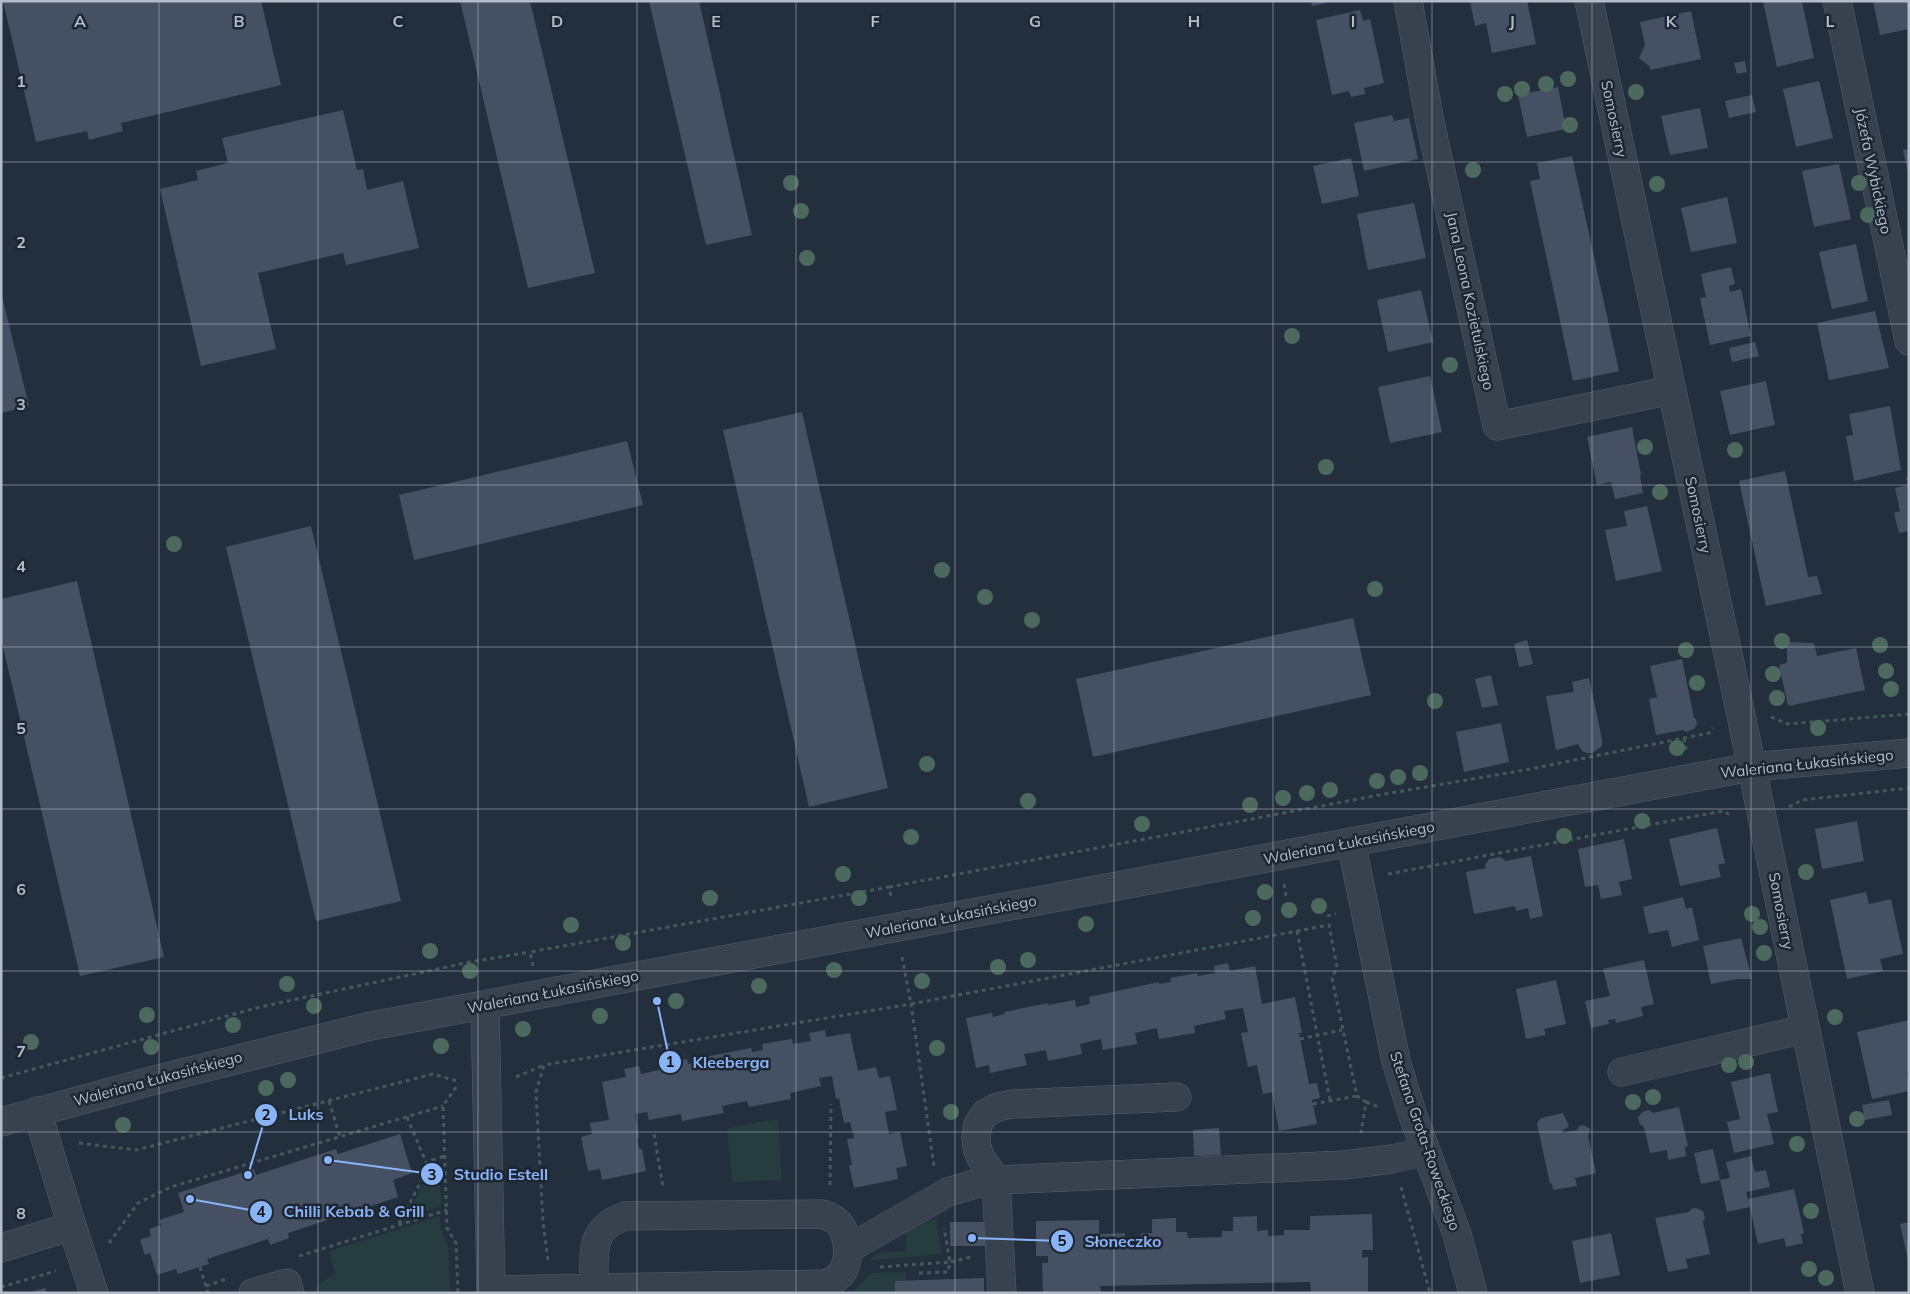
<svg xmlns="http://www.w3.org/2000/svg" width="1910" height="1294" font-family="Mulish,sans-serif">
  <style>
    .green { fill: #263c3f }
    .building { fill: #455162 }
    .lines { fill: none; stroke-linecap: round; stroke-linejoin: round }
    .minor-casing { stroke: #565f6c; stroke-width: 29 }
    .path { stroke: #44595c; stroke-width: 3; stroke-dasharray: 4 4; stroke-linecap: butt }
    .minor { stroke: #38414e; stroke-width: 28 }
    .tree { fill: #4b6a5d }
    .grid { fill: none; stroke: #b4bcc9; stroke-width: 1; stroke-opacity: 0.55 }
    .labels { text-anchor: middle; stroke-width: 5; stroke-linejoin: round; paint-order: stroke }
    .street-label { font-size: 15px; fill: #b4bcc9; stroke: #1d2633 }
    .grid-label { font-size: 16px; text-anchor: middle; font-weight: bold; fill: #b4bcc9; stroke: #1d2633; stroke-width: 5; stroke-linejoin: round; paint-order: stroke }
    .leader { fill: none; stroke: #8ab4f8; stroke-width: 2 }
    .callout-dot { fill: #8ab4f8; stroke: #1d2633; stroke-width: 2 }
    .mark-label { font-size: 15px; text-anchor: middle; font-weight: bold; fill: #111 }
    .callout-label { font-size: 16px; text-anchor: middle; font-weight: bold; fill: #8ab4f8; stroke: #1d2633; stroke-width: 5; stroke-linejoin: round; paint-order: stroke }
  </style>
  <rect width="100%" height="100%" fill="#242f3e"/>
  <path class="green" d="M778,1119l4,61 -50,2 -5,-54z
    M439,1164l2,42 -35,11 24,-46z
    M440,1216l1,14 7,16 2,47h-138l6,-8 17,-11 -6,-23z
    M936,1219l6,35 -73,6 9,-7 28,-2 -1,-27z
    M906,1272l-1,9h-11l1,12h-43l19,-20z"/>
  <path class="building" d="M3,1h258l20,84 -160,38 2,8 -34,9 -2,-9 -51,11z
    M460,1h70l65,272 -67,15z
    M649,1h50l53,234 -46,10z
    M1311,1h20v1l-19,4z
    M1470,1h57l9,43 -44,9 -6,-30 -11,3z
    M1763,1l39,1 12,56 -37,9z
    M1873,1h36v28l-29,6z
    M1360,10l3,11 7,-2 14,64 -20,5 1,6 -14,3 -2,-6 -17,4 -16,-75z
    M1691,11l10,48 -51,11v-3l-11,-9 6,-13 -5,-23z
    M1745,61l2,11 -10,2 -3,-11z
    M1819,81l14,57 -37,9 -13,-58z
    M1558,87l8,42 -39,8 -9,-42z
    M1752,95l4,17 -27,6 -4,-17z
    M1700,108l8,40 -38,7 -9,-39z
    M343,110l14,60 6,-1 4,21 36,-9 16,67 -73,17 -3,-12 -85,20 18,76 -75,17 -41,-177 38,-9 -2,-9 32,-8 -6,-25z
    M1392,115l2,6 15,-3 9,41 -54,12 -10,-48z
    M1909,149v23h-1l-5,-22z
    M1572,156l47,215 -46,10 -43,-200 10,-2 -3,-16z
    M1351,158l8,38 -37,8 -9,-38z
    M1839,164l12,55 -37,8 -12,-56z
    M1727,197l10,46 -46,9 -10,-44z
    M1414,203l12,55 -58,12 -11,-56z
    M1856,244l12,57 -36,8 -13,-57z
    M1731,267l4,17 -6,2 1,6 11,-3 10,47 -41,9 -10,-47 6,-1 -5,-23z
    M1421,290l12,52 -45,10 -11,-52z
    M1,292l28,114 -28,7z
    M1875,311l14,57 -60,12 -12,-57z
    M1755,342l4,14 -27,6 -3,-14z
    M1430,376l12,56 -52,11 -12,-56z
    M1766,381l9,44 -45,10 -10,-44z
    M1890,406l11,64 -47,11 -8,-45 7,-1 -4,-21z
    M802,412l86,376 -79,19 -86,-377z
    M1632,427l9,48 -1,1 3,17 -28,6 -4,-17 -14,3 -10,-48z
    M627,441l16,64 -229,55 -15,-65z
    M1785,471l23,106 9,-1 5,18 -56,12 -27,-125z
    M1909,477v54l-10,2 -5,-20 6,-2 -5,-23 13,-3 -2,-7z
    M1647,506l15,65 -46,10 -11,-51 22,-4 -3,-15z
    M311,526l90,375 -85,20 -90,-374z
    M77,581l87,376 -84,19 -79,-338v-39z
    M1353,618l18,77 -278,62 -17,-78z
    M1527,640l6,24 -14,3 -5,-23z
    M1787,642l27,1 3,13 39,-8 9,42 -77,16 -9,-41 8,-2z
    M1682,659l12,59 2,1 1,6 -3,4 -8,3 -3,-2 -27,5 -7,-36 8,-2 -7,-31z
    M1491,675l7,30 -16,3 -7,-29z
    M1589,678l13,61v7l-10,7h-5l-5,-2 -4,-7 -22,6 -10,-54 28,-4 -2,-10z
    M1501,723l8,39 -45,10 -8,-40z
    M1857,821l7,40 -42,8 -7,-40z
    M1717,828l8,35 -7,2 3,12 -41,9 -11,-47z
    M1624,839l8,40 -13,3 3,13 -21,4 -3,-14 -13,2 -7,-38z
    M1531,856l12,60 -13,3 -2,-11 -12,3 -1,-5 -41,8 -8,-42 20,-4 -1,-3 4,-6 11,-2 6,4z
    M1866,892l3,12 22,-5 12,55 -23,5 3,12 -36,8 -17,-79z
    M1683,897l3,12 6,-2 7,33 -27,7 -4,-17 -19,4 -6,-27z
    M1741,938l11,41h-15l-26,5 -8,-38z
    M1644,960l10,44 -13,3 2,9 -27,7 -1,-4 -7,1 1,4 -18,4 -6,-27 25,-5 -7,-27z
    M1228,963l2,8 25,-5 7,38 33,-7 7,36h-3l10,51 8,-1 3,15 -8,2 5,24 -38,7 -7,-39 -9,2 -6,-29 -9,2 -7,-34 7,-1 -5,-24 -19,3 2,8 -32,7 1,7 -36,6 -2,-11 -22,5 2,11 -34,6 -2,-11 -21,5 2,10 -34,7 -2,-11 -22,4 3,11 -37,8 -1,-8 -13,3 -10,-50 26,-5 1,4 12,-3 -1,-2 44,-9v2l27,-5 1,7 14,-3 -1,-7 70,-15v2l12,-2 -1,-4 27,-5 1,3 17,-3 -1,-7z
    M1556,980l10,44 -22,5 2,6 -20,4 -10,-50z
    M1909,1020v52h-2l2,19 -37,8 -15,-67z
    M825,1030l1,7 24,-4 8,38 18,-4 3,11 11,-2 7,34 -12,2 4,22 11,-2 7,34 -11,2 2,11 -44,9 -5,-23h3l-5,-26 7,-1 -4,-16 -6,1 -5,-25 -3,1 -4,-23 -13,2 2,8 -31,7 1,6 -42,8 -2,-6 -25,5 2,7 -42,8 -1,-7 -32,6 -2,-8 -12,2 4,23 -2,1 2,11h3l4,22 -44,9 -2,-11 -12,2 -7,-34 11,-3 -2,-11 19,-3 -7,-38 24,-5 -2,-8 15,-3 2,8 18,-4 -1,-5 29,-6 1,5 12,-2 -1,-4 52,-10 1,4 11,-2 -1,-6 30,-5 1,5 18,-3 -2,-8z
    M1770,1073l8,39 -11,2 7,30 -40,9 -7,-31 13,-3 -9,-37z
    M1889,1100l3,15 -27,5 -3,-15z
    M1679,1107l9,39 -3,1 1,9 -18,4 -1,-10 -17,3 -6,-26 -4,-3 -2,-6 4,-6 7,-2 4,3z
    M1563,1113l6,13 -7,5 1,2 14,-3 2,-4 5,-1 6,4 -2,7 8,37 -21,5 2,8 -24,4 -1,-7 -2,1 -13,-61 4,-5z
    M1219,1128l2,27 -27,1 -1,-26z
    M400,1134l12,39 -19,7 5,17 -30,10 2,5 -19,7 -2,-6 -61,20 1,5 -19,7 -2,-6 -61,20 2,5 -31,10 -2,-5 -19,6 -7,-22 -5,2 -5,-15 11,-4 -2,-7 12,-4 -2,-5 25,-8 -6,-19 76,-24 2,6 80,-26 2,5z
    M1713,1149l7,31 -19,4 -7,-31z
    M1751,1156l4,16 11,-2 4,17 -24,5 2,7 46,-10 10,44 -3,1 2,9 -17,4 -2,-9 -26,6 -8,-37 -23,5 -7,-32 10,-2 -4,-16z
    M1696,1208l7,3 2,7 -2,4 7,32 -24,5 2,9 -20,4 -13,-54 34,-6 2,-3z
    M1372,1214l1,36h-11v8l6,-1v36h-57l-1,-11 -210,4 1,7h-58l-1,-30h6v-7h-12v-35l63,-1v14l26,-1v6h16v-6h11v-14l24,-1v14h11l1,6 34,-1v-6h11v-14l24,-1v15l11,-1v6l16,-1v-5h26v-14z
    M950,1222h39v24h-39z
    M1909,1222v37l-1,1 -8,-36z
    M1611,1233l9,42 -40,8 -8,-42z
    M984,1278v15h-89v-12z
    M45,1288l2,5h-16v-1z"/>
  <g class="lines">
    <g class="minor-casing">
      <path id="minor" d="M1408,1l22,121 67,304 175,-36
        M1589,1l152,714 119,578
        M1837,1l72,340
        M1351,842l45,219 17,55 44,118 16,59
        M485,1005l6,288
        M1622,1072l183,-43
        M1,1122l150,-41 220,-55 1380,-259 158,-14
        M72,1226l22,67
        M1,1248l71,-22 -35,-115
        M594,1288l230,-4c19,-6 23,-16 24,-35l100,-57 27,-8 21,-4 348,-15 48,-6 34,-8
        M491,1290l103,-2c1,-34 -7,-58 31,-72l197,-2c20,6 23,16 26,35
        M253,1293l34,-10 3,10
        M1002,1293l-6,-113 -15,-22 -4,-10 -1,-11 2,-13 7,-10 12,-7 16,-3 164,-7"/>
    </g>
    <path class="path" d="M1771,717l17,7 121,-10
      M1684,738l2,12
      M1789,807l13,-7 107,-12
      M1388,874l335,-63 9,5
      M1284,884l2,12
      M889,887l496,-93 140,-24 184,-37 4,-5
      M1327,916l9,-2
      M1297,931l33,169
      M902,957l9,47 418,-79 8,42 -5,11 25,118 9,6 -5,31
      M533,966l-3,-14 359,-65 2,10
      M1300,1039l42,-9
      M516,1077l28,-12
      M1,1078l259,-71 210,-45 60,-10
      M456,1087l-13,19 4,122 9,15 2,50
      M329,1101l11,36
      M1366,1102l10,4 1,4
      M1313,1104l44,-8
      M407,1117l21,50
      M654,1134l9,53
      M79,1143l57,7 297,-76 24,7
      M830,1185l1,-81
      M1401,1187l29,106
      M399,1224l33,-64 13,-4
      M109,1243l29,-40 33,-16 272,-81
      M299,1256l148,-46
      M548,1260l-5,-37 -7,-131 8,-27 367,-61 23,162
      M200,1267l8,26
      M880,1267l70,-5 -6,-34
      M919,1273l29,-1 2,-10 21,-5
      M206,1286l20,-7
      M1,1287l55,-16"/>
    <use href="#minor" class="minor"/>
  </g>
  <g class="tree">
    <circle cx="1568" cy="79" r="8"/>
    <circle cx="1546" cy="84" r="8"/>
    <circle cx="1522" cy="89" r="8"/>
    <circle cx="1636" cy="92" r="8"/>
    <circle cx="1505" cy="94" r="8"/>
    <circle cx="1570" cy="125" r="8"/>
    <circle cx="1473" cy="170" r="8"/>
    <circle cx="791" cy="183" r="8"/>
    <circle cx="1859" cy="183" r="8"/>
    <circle cx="1657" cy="184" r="8"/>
    <circle cx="801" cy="211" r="8"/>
    <circle cx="1868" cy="215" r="8"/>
    <circle cx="807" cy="258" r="8"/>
    <circle cx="1292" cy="336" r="8"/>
    <circle cx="1450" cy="365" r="8"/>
    <circle cx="1645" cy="447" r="8"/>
    <circle cx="1735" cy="450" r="8"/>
    <circle cx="1326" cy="467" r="8"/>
    <circle cx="1660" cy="492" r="8"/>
    <circle cx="174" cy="544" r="8"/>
    <circle cx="942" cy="570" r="8"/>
    <circle cx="1375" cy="589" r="8"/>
    <circle cx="985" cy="597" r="8"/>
    <circle cx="1032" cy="620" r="8"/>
    <circle cx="1782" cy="641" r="8"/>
    <circle cx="1880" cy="645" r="8"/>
    <circle cx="1686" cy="650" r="8"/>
    <circle cx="1886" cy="671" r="8"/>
    <circle cx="1773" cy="674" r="8"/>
    <circle cx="1697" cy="683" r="8"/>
    <circle cx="1891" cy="689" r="8"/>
    <circle cx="1777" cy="698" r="8"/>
    <circle cx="1435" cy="701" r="8"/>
    <circle cx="1818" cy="728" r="8"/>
    <circle cx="1677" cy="748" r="8"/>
    <circle cx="927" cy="764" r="8"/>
    <circle cx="1420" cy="773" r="8"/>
    <circle cx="1398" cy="777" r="8"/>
    <circle cx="1377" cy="781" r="8"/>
    <circle cx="1330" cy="790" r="8"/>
    <circle cx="1307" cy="793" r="8"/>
    <circle cx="1283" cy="798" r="8"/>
    <circle cx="1028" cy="801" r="8"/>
    <circle cx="1250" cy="805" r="8"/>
    <circle cx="1642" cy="821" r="8"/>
    <circle cx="1142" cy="824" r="8"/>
    <circle cx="1564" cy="836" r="8"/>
    <circle cx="911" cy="837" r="8"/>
    <circle cx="1806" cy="872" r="8"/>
    <circle cx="843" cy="874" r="8"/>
    <circle cx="1265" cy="892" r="8"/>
    <circle cx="710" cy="898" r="8"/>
    <circle cx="859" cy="898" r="8"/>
    <circle cx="1319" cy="906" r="8"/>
    <circle cx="1289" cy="910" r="8"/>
    <circle cx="1752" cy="914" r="8"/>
    <circle cx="1253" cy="918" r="8"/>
    <circle cx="1086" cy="924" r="8"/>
    <circle cx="571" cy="925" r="8"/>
    <circle cx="1760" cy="927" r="8"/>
    <circle cx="623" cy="943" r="8"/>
    <circle cx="430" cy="951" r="8"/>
    <circle cx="1764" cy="953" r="8"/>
    <circle cx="1028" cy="960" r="8"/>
    <circle cx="998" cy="967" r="8"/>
    <circle cx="834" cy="970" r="8"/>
    <circle cx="470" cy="971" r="8"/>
    <circle cx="922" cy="981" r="8"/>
    <circle cx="287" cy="984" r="8"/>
    <circle cx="759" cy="986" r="8"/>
    <circle cx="676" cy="1001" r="8"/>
    <circle cx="314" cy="1006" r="8"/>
    <circle cx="147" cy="1015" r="8"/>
    <circle cx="600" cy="1016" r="8"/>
    <circle cx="1835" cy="1017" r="8"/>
    <circle cx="233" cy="1025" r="8"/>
    <circle cx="523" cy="1029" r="8"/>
    <circle cx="31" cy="1042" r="8"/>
    <circle cx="441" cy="1046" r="8"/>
    <circle cx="151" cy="1047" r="8"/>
    <circle cx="937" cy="1048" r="8"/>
    <circle cx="1746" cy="1062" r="8"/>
    <circle cx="1729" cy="1065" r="8"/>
    <circle cx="288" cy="1080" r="8"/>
    <circle cx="266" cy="1088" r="8"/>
    <circle cx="1653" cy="1097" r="8"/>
    <circle cx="1633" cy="1102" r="8"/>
    <circle cx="951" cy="1112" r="8"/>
    <circle cx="1857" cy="1119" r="8"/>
    <circle cx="123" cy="1125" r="8"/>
    <circle cx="1797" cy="1144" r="8"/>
    <circle cx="1811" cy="1211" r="8"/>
    <circle cx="1809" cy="1269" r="8"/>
    <circle cx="1826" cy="1278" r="8"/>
  </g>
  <path class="grid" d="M159,1v1292M318,1v1292M478,1v1292M637,1v1292M796,1v1292M955,1v1292M1114,1v1292M1273,1v1292M1432,1v1292M1592,1v1292M1751,1v1292M1,162h1908M1,324h1908M1,485h1908M1,647h1908M1,809h1908M1,971h1908M1,1132h1908"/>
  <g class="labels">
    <g class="street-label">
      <text transform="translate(1614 119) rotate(78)" y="5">Somosierry</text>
      <text transform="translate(1873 171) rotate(78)" y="5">Józefa Wybickiego</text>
      <text transform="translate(1470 301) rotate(78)" y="5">Jana Leona Kozietulskiego</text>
      <text transform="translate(1698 515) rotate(78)" y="5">Somosierry</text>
      <text transform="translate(1807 764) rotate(-6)" y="5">Waleriana Łukasińskiego</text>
      <text transform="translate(1349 843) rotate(-11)" y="5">Waleriana Łukasińskiego</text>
      <text transform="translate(1781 911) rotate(79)" y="5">Somosierry</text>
      <text transform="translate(951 917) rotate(-11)" y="5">Waleriana Łukasińskiego</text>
      <text transform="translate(553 992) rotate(-11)" y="5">Waleriana Łukasińskiego</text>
      <text transform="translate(158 1079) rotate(-15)" y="5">Waleriana Łukasińskiego</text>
      <text transform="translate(1425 1141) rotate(71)" y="5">Stefana Grota-Roweckiego</text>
    </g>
  </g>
  <g class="grid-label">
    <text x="80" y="27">A</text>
    <text x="239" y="27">B</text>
    <text x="398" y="27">C</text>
    <text x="557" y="27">D</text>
    <text x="716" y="27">E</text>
    <text x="875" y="27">F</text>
    <text x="1035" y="27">G</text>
    <text x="1194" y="27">H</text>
    <text x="1353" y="27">I</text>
    <text x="1512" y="27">J</text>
    <text x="1671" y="27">K</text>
    <text x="1830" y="27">L</text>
    <text x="21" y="87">1</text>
    <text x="21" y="248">2</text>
    <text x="21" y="410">3</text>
    <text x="21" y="572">4</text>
    <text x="21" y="734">5</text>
    <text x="21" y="895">6</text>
    <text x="21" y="1057">7</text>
    <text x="21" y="1219">8</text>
  </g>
  <path class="leader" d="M657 1001L670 1062M248 1175L266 1115M328 1160L432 1174M190 1199L261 1212M972 1238L1062 1241"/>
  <g class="callout-dot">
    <circle cx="657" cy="1001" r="5"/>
    <circle cx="248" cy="1175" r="5"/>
    <circle cx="328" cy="1160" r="5"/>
    <circle cx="190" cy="1199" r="5"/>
    <circle cx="972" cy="1238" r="5"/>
    <circle cx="670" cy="1062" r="12"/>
    <circle cx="266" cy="1115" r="12"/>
    <circle cx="432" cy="1174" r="12"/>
    <circle cx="261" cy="1212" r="12"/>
    <circle cx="1062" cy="1241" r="12"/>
  </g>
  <g class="mark-label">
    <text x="670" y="1067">1</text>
    <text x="266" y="1120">2</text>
    <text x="432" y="1180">3</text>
    <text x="261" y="1217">4</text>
    <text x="1062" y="1246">5</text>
  </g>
  <g class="callout-label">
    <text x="731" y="1068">Kleeberga</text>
    <text x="306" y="1120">Luks</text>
    <text x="501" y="1180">Studio Estell</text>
    <text x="354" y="1217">Chilli Kebab &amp; Grill</text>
    <text x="1123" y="1247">Słoneczko</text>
  </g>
  <rect width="1910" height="1294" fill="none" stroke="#b4bcc9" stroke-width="5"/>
</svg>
